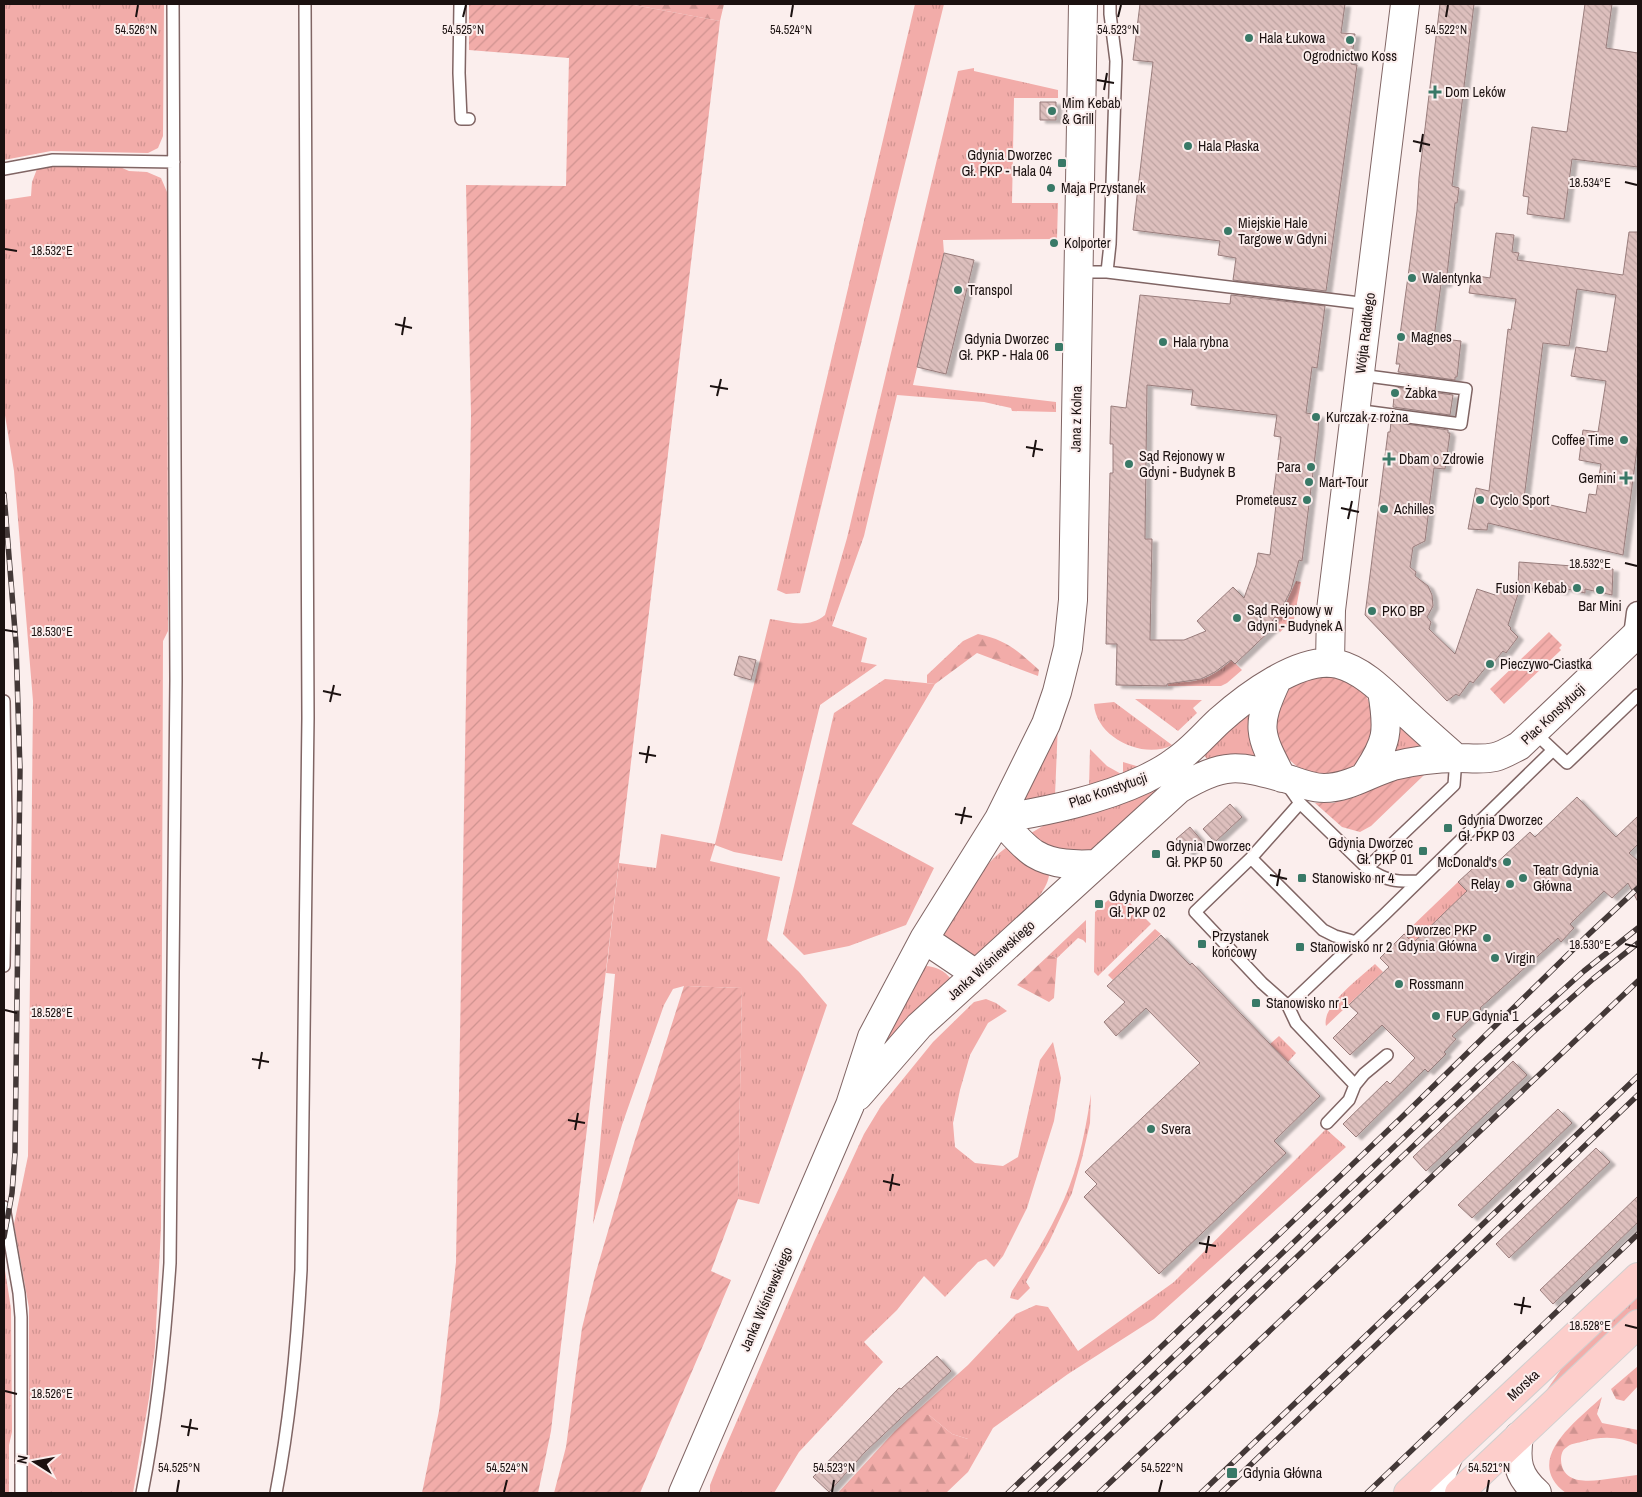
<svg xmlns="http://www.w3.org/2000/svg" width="1642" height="1497" font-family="'Archivo Narrow',sans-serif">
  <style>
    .grass { fill: url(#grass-tufts) }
    .forest { fill: url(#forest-firs) }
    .garden { fill: url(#garden-furrows) }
    .building { fill: url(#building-back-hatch); stroke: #997d7c; fill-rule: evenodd; filter: url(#shadow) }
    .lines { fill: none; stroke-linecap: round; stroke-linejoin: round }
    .lane-casing { stroke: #806564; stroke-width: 14 }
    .street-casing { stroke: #806564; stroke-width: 25 }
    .secondary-casing { stroke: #806564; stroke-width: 30 }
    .primary-casing { stroke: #d1cfcf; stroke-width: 30 }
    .lane { stroke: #fff; stroke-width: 11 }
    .street { stroke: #fff; stroke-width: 22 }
    .secondary { stroke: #fff; stroke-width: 28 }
    .primary { stroke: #fdcecb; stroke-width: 28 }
    .rail-casing { stroke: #433837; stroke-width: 5.5 }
    .rail { stroke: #fbeeed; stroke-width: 4; stroke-dasharray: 11; stroke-linecap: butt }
    .ticks { fill: none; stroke: #1b1110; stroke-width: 2 }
    .poi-dot { fill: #397967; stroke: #fbeeed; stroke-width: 2 }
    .labels { text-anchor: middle; stroke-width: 4; stroke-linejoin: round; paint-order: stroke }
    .poi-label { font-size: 14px; fill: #1b1110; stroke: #fbeeed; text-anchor: start }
    .street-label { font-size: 14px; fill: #1b1110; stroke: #fbeeed }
    .ticks-label { font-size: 12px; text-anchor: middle; fill: #1b1110; stroke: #fbeeed; stroke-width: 4; stroke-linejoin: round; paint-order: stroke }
  </style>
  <defs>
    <pattern id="grass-tufts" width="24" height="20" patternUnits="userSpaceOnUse" patternTransform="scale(1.25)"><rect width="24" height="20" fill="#f2aca9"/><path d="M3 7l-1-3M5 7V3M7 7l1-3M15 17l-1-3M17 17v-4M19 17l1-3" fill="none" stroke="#cf9390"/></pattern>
    <pattern id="forest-firs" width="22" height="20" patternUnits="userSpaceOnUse" patternTransform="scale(1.25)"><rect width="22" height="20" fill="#f2aca9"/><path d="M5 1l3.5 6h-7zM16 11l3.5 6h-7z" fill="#cf9390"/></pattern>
    <pattern id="garden-furrows" width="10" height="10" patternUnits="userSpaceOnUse" patternTransform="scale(1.25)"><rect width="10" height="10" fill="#f2aca9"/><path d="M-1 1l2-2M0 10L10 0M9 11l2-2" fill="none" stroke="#cf9390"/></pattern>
    <pattern id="building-back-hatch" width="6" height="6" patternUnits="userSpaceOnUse" patternTransform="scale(1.25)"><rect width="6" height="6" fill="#ddbfbd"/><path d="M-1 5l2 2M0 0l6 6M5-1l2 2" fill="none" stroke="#bda3a1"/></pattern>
    <filter id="shadow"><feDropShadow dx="5.5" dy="3" stdDeviation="1" flood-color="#0004"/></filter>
  </defs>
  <rect width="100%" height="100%" fill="#fbeeed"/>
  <path class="grass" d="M4,4h160l-1,132 -5,12 -10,5 -97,-2 -47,9z
    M915,4h29l-144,589 -14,1 -9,-4z
    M974,68v3l84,19v8h-44l-2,105h46l-1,36 -114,1 1,13 -31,132 143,17v10l-44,-1 -1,-3 -27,-6 -87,-7 -33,141 -32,90 35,12 -6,24 16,3 -57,40 -38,156 -48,-9 -19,-7 -5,16 70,16 -13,63 33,33 27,32 -68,199 -21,-5 4,-211 -58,-2 -11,3 -9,16 -42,120 -29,99 22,-250 -9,-1 13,-110 37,5 5,-34 54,10 55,-225c19,3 39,10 55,-4l22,-77 111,-467z
    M53,165l67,2 9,4 18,1 14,6 6,14 1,439 -5,10 -2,587 -6,119 -6,51 -16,95h-105l1,-185 -15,-84 14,-68 5,-455 -19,-230 -10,-62v-209l27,-4 1,-14 5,-13z
    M1296,581l5,1 -7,37 -14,13 -10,-10 16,-19z
    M1232,660l10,10 -15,13 -6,3h-53v-4c30,1 41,-2 64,-22z
    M885,679l50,5 -83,140 82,44 -28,57 -57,21 -45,9 -21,-21 51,-221z
    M1135,699l67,1 -9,8 4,5 -19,18z
    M1114,702l58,43c-28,15 -76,-7 -78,-41z
    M1250,709v21l5,25 -26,1 -21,4 -7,-8z
    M1058,723l-3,73 -33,9 1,-8z
    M1402,728l28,25 -38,-1 7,-23z
    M1090,749l17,17 16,9v-13l20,6 -18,8 -36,12z
    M1171,781l-81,71 -34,-1 -25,-15v-3l17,-10z
    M1010,845l39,29c0,23 -53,68 -70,85l-33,-15 -3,-11c20,-31 36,-68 67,-88z
    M1458,882l9,9 -54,52 -9,-9z
    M1118,891l33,33 -53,52 -4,-4 1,-60z
    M1086,920v23l-3,-3 -5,-2 -21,20 -8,-3z
    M1155,929l6,5 -48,46 -5,-5z
    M1375,964l8,8 -57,54c-5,-20 35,-49 49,-62z
    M925,966c10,0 20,5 26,13l-67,78 -6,-10 43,-79z
    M986,999l10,4 11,8 -19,12 -18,32 -10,35 -7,33 2,24 20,16 28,3 15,-9 22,-97 13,-18 8,36 -7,43 -27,87 -24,48 -9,11 -8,-8 -8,3 -33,35 -21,-21 -27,34 -33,32 19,20 -84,90 -25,41h-64v-8l10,-25 94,-218 50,-108 17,-28 52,-64 41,-40z
    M1279,1036l17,17 -8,9 -18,-18z
    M1091,1094l-1,29 -8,35 -10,35 -23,49 -23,40 4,6 -12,12 -8,-2 2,-7c24,-37 48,-75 62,-118 8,-25 13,-52 17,-79z
    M1326,1129l20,18 -192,172 -86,55 -75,54 -25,44v-33l-16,-5 -23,-19 -20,3 59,-53 48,-51 20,-9 12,2 30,44 96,-69z
    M5,1270l6,39 1,123 -3,13v48h-5v-216z
    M1638,1294v16l-110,103 18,-22 25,-36z
    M1637,1475l1,18h-38v-13z"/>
  <path class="forest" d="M629,4h95l-4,17z
    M978,634c29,6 40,17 61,36l-1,6 -61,-23 -42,31 -8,-1v-8l36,-34z
    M1049,955l8,3 -3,40 -5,4 -32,-17z
    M1638,1366v20l-14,15 -8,-2 -5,-10z
    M1602,1397l-5,17 5,9 36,7v15c-19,-9 -37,-9 -57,-3 -4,1 -11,2 -14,5 -5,3 -6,8 -6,13 1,22 23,22 39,20v13h-34c-45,-33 12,-73 36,-96z
    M919,1414l10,1 23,19 16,5v33l-22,21h-108l57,-62 14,-13z"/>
  <path class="garden" d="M469,4h160l91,17 -162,1349 -7,61 -13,62h-116l17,-82 17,-149 15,-847 -5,-230 100,1 3,-128 -100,-8z
    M1549,632l13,13 -3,3 2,2 -57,54 -14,-15z
    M1330,674c40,18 37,15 46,58 -5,9 -9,22 -16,30 -5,6 -13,8 -20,10 -4,1 -8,3 -12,3 -27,4 -56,-25 -53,-53 1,-5 3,-10 4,-15 3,-9 9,-20 18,-24 9,-5 23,-6 33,-9z
    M1411,775h13l-53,51 -11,6 -18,-5 -27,-24h18l15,-4 11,-3 26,-15z
    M684,986l58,2 -4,211 -27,72 20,9 -91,213h-86l12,-46 16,-119 14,-56 37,-126z"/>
  <path class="building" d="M1140,4h205l-4,29 14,1 -4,30 6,1 -31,226 -93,-11 3,-22 -18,-3 2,-14 -87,-11 20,-168 -20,-2z
    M1440,4h34l-22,182 7,2 -2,15h-2l-9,81h-5l-7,54 27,3 -4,36h-2v3l-57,-8 2,-8h-4l21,-153 2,-33z
    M1585,4h27l-6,44 32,5v114l-66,-8 -8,60 -37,-5 2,-17 -6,-1 9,-69 35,5z
    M1040,102h16v18h-16z
    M1629,232h9v209l-15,114 -135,-32 -1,7 -19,-1 8,-41 13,3 19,-162 3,1 5,-31 -47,-6 3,-18 18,3 6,-45 18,2 -2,17 7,1 -2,7 106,15zM1577,289l39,6 -9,57 -31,-5 -5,29 35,5 -8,51 -15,-2 -4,30 22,4 -5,31 -7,-1 -3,19 -62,-14 19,-156 26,3z
    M944,253l30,7 -28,114 -29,-7z
    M1140,295l90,9 1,-9 94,11 -8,62 -5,-1 -6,46 13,2 -1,17 -16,129 -3,-1 -8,30 -7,14 -14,20 4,3 -39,37 -4,-4 -16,12 -14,7 -34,5v2l-51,-1 1,-41h-11l4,-171h3v-29h-3l1,-38 15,2zM1147,385l46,5 -2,15 86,10 -3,21 7,1 -9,68h4l-6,50 -12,-2 -2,12 -12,33 -11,-11 -36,34 9,10 -22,9h-34l2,-101h-7z
    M1395,387l58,8 -3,20 -57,-8z
    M1391,422l57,8v3h2l-5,36 -11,-1 -9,73 -12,6 -3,20 6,5 -1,4 13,10 4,9 1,11 -6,11 4,5 -2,7 26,25 22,-65 18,6 3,-10 21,6 -11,34 3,3 -1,1 8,8 -12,16 -3,-2 -14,17 -2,-2 -14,17 -3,-2 -11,15 -3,-2 -9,7 -82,-86 23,-183h2z
    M1519,562l94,7 -1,26 -27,-6v4l-22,-5v4l-22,-5 -1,3 -22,-4z
    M739,656l17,4 -5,20 -17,-5z
    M1577,797l39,40 22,-21v28l-9,9 9,8v41l-10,-19 -16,15 -8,-7 -34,33 4,4 -13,14 -3,-4 -78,70 1,1 -29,27 4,3 -12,13 2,2 -18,18 -3,-3 -69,68 -13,-13 44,-43 3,3 25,-26 -33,-33 -32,30 -17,-17 25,-25 -9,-8 40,-38 -9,-9 24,-24 9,9 54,-52 -9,-9 24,-22 8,9 40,-37 5,5z
    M1230,804l12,13 -27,25 -12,-13z
    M1190,827l12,14 -14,12 -12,-14z
    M1161,935l29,30 2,-2 128,133 -46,45 12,12 -127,121 -75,-77 13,-13 -12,-12 115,-109 -54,-55 -30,28 -12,-14 21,-20 -18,-16z
    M1513,1061l14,14 -101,96 -13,-14z
    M1558,1109l14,14 -100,95 -14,-13z
    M1596,1148l14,14 -101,96 -13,-14z
    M1638,1196v26l-85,82 -13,-14z
    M937,1356l14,15 -86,81 -36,40 -16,-15 86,-89 2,1z"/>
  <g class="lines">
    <g class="lane-casing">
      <path id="lane" d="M460,4l-1,69 2,46h8
        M4,169l49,-9 121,2
        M1078,272h29l261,32
        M1107,272l3,-28 6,-183 -6,-47v-10
        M1355,410l106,14 5,-35 -106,-14
        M4,701l2,119 -2,146
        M1534,732l33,31 71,-68
        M1286,783l14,20 67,65c19,13 29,14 51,13
        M1300,803l-49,55 -56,54 67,71 26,23 8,17 59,62
        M1251,858l72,72 12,6 21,6
        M1367,868l87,-83 2,-27
        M1288,1006l97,-92 168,-164
        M1327,1123l22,-23 6,-15 9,-11 23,-19
        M4,1207l15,86 2,24v176
        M142,1493c15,-76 23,-152 28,-230l6,-583 -3,-676
        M276,1493c14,-73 21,-148 25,-223l7,-552 -3,-714"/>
    </g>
    <g class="street-casing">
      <path id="street" d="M1635,636l3,-23"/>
    </g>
    <g class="secondary-casing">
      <path id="secondary" d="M1330,663l1,-53 74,-606
        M1277,680c-22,47 -18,54 5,98
        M1364,777c24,-35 25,-45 18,-86
        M999,819c48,-8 102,-19 146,-40 10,-5 20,-10 29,-17 17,-11 30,-27 45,-41 27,-24 82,-66 119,-57 28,7 50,33 70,51 16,15 32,29 48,43
        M999,819c10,10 24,28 36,35 18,11 41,11 61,10
        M924,939l52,35
        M858,1096l61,-70 260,-237c48,-29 61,-23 112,-9 11,4 22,8 33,8 25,0 45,-15 69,-22 20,-5 43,-8 64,-8 13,0 25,2 38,-1 8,-2 16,-7 24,-11l119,-113
        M1519,1436c-4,26 -1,40 18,57
        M683,1493l167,-388 22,-68 52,-98 75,-120 47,-95 11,-32 11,-44 5,-48 10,-596
        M1434,1493l15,-38"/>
    </g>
    <g class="primary-casing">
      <path id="primary" d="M1408,1493l230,-216
        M1459,1493l179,-169"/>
    </g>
    <use href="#lane" class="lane"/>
    <use href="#street" class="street"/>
    <use href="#secondary" class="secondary"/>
    <use href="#primary" class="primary"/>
    <g class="rail-casing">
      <path id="rail" d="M4,494l12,150 4,126 -5,383 -3,40 -8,44
        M1008,1493l394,-376 187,-183 49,-46
        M1030,1493l452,-430 102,-92 54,-43
        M1049,1493l483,-460 61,-54 45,-36
        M1099,1493l539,-512
        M1201,1493l437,-417
        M1221,1493l417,-398
        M1367,1493l271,-259"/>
    </g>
    <use href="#rail" class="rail"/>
  </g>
  <path class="ticks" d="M136,17l2,-12M463,17l3,-12M791,17l2,-12M1118,17l3,-12M1446,17l2,-12M1097,80l17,3M1104,90l3,-17M1413,141l17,4M1420,152l3,-18M1625,182l12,3M5,249l12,2M395,324l17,4M402,335l3,-18M710,386l18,3M717,396l4,-17M1026,447l17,3M1033,457l3,-17M1341,508l18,4M1348,519l4,-18M1625,563l12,3M5,630l12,2M323,691l18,4M330,702l4,-17M639,753l17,3M646,763l3,-17M955,814l17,3M961,824l4,-17M1270,875l17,4M1277,886l3,-17M1625,944l12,3M5,1010l12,3M252,1059l17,3M259,1069l3,-17M568,1120l17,3M575,1130l3,-17M883,1181l17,4M890,1191l3,-17M1199,1243l17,3M1206,1253l3,-17M1514,1304l17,3M1521,1314l3,-17M1625,1325l12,3M5,1391l12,3M181,1426l17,3M188,1436l3,-17M177,1492l2,-12M504,1492l3,-12M832,1492l2,-12M1159,1492l3,-12M1487,1492l2,-12"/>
  <g class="poi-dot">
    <circle cx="1249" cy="38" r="5"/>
    <circle cx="1350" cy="40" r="5"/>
    <path d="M1432.5 84.5h5v5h5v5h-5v5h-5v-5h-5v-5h5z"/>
    <circle cx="1052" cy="111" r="5"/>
    <circle cx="1188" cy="146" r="5"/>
    <rect x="1057" y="158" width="10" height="10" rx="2.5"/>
    <circle cx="1051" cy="188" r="5"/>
    <circle cx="1228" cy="231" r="5"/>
    <circle cx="1054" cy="243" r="5"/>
    <circle cx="1412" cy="278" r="5"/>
    <circle cx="958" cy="290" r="5"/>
    <circle cx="1401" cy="337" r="5"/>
    <circle cx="1163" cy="342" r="5"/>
    <rect x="1054" y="342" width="10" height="10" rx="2.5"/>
    <circle cx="1395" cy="393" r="5"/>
    <circle cx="1316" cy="417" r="5"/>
    <circle cx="1624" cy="440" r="5"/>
    <path d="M1386.5 451.5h5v5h5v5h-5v5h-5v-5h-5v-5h5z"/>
    <circle cx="1129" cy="464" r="5"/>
    <circle cx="1311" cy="467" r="5"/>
    <path d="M1623.5 470.5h5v5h5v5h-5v5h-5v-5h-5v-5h5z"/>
    <circle cx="1309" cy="482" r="5"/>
    <circle cx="1307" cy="500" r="5"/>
    <circle cx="1480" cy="500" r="5"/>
    <circle cx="1384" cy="509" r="5"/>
    <circle cx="1577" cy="588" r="5"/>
    <circle cx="1600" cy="590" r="5"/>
    <circle cx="1372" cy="611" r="5"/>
    <circle cx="1237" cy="618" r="5"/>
    <circle cx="1490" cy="664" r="5"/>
    <rect x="1443" y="823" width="10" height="10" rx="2.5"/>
    <rect x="1418" y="846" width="10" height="10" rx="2.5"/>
    <rect x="1151" y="849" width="10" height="10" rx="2.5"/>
    <circle cx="1507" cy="862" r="5"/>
    <rect x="1297" y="873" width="10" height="10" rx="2.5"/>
    <circle cx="1523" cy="878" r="5"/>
    <circle cx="1510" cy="884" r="5"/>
    <rect x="1094" y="899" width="10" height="10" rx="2.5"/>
    <circle cx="1487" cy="938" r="5"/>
    <rect x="1197" y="939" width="10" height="10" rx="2.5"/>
    <rect x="1295" y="942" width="10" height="10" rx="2.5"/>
    <circle cx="1495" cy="958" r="5"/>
    <circle cx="1399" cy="984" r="5"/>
    <rect x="1251" y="998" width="10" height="10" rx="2.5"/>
    <circle cx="1436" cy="1016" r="5"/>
    <circle cx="1151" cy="1129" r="5"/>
    <rect x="1226" y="1467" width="12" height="12" rx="2.5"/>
  </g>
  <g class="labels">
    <g class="poi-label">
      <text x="1259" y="43">Hala Łukowa</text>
      <text x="1350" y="61" text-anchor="middle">Ogrodnictwo Koss</text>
      <text x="1445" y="97">Dom Leków</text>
      <text x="1062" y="108">Mim Kebab<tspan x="1062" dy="16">&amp; Grill</tspan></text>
      <text x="1198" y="151">Hala Płaska</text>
      <text x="1052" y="160" text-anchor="end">Gdynia Dworzec<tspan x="1052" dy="16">Gł. PKP - Hala 04</tspan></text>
      <text x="1061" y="193">Maja Przystanek</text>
      <text x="1238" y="228">Miejskie Hale<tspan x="1238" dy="16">Targowe w Gdyni</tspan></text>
      <text x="1064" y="248">Kolporter</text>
      <text x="1422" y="283">Walentynka</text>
      <text x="968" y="295">Transpol</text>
      <text x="1411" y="342">Magnes</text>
      <text x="1049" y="344" text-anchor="end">Gdynia Dworzec<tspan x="1049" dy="16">Gł. PKP - Hala 06</tspan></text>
      <text x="1173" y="347">Hala rybna</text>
      <text x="1405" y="398">Żabka</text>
      <text x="1326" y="422">Kurczak z rożna</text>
      <text x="1614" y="445" text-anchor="end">Coffee Time</text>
      <text x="1139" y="461">Sąd Rejonowy w<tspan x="1139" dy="16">Gdyni - Budynek B</tspan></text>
      <text x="1399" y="464">Dbam o Zdrowie</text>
      <text x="1301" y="472" text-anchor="end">Para</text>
      <text x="1616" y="483" text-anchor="end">Gemini</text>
      <text x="1319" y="487">Mart-Tour</text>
      <text x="1297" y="505" text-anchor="end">Prometeusz</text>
      <text x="1490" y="505">Cyclo Sport</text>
      <text x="1394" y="514">Achilles</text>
      <text x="1567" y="593" text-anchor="end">Fusion Kebab</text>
      <text x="1600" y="611" text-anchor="middle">Bar Mini</text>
      <text x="1247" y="615">Sąd Rejonowy w<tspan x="1247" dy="16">Gdyni - Budynek A</tspan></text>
      <text x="1382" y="616">PKO BP</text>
      <text x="1500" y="669">Pieczywo-Ciastka</text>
      <text x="1458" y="825">Gdynia Dworzec<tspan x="1458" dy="16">Gł. PKP 03</tspan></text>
      <text x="1413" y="848" text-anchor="end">Gdynia Dworzec<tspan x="1413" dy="16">Gł. PKP 01</tspan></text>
      <text x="1166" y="851">Gdynia Dworzec<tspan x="1166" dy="16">Gł. PKP 50</tspan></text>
      <text x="1497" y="867" text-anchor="end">McDonald's</text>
      <text x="1533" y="875">Teatr Gdynia<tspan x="1533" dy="16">Główna</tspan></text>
      <text x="1312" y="883">Stanowisko nr 4</text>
      <text x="1500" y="889" text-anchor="end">Relay</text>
      <text x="1109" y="901">Gdynia Dworzec<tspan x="1109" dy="16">Gł. PKP 02</tspan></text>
      <text x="1477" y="935" text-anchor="end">Dworzec PKP<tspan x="1477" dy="16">Gdynia Główna</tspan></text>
      <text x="1212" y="941">Przystanek<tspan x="1212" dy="16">końcowy</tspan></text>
      <text x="1310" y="952">Stanowisko nr 2</text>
      <text x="1505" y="963">Virgin</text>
      <text x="1409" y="989">Rossmann</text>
      <text x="1266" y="1008">Stanowisko nr 1</text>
      <text x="1446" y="1021">FUP Gdynia 1</text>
      <text x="1161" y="1134">Svera</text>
      <text x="1243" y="1478">Gdynia Główna</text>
    </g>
    <g class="street-label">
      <text transform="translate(1365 333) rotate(-83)" y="5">Wójta Radtkego</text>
      <text transform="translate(1076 419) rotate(-89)" y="5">Jana z Kolna</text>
      <text transform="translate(1553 714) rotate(-43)" y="5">Plac Konstytucji</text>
      <text transform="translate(1108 790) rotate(-19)" y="5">Plac Konstytucji</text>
      <text transform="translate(991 960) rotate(-42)" y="5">Janka Wiśniewskiego</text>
      <text transform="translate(766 1299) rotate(-67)" y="5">Janka Wiśniewskiego</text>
      <text transform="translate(1523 1385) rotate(-43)" y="5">Morska</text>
    </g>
  </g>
  <g class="ticks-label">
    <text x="136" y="34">54.526°N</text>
    <text x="463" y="34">54.525°N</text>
    <text x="791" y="34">54.524°N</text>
    <text x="1118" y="34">54.523°N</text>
    <text x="1446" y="34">54.522°N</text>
    <text x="1590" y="187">18.534°E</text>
    <text x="52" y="255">18.532°E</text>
    <text x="1590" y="568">18.532°E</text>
    <text x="52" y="636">18.530°E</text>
    <text x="1590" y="949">18.530°E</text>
    <text x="52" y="1017">18.528°E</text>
    <text x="1590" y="1330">18.528°E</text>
    <text x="52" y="1398">18.526°E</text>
    <text x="179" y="1472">54.525°N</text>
    <text x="507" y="1472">54.524°N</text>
    <text x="834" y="1472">54.523°N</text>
    <text x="1162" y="1472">54.522°N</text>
    <text x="1489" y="1472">54.521°N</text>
  </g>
  <rect width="1642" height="1497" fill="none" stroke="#1b1110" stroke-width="10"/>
  <g transform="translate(35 1462) rotate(281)" stroke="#fbeeed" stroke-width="4" paint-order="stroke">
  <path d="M0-4L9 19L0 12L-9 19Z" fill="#1b1110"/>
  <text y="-8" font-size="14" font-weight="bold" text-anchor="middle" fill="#1b1110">N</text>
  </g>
</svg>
